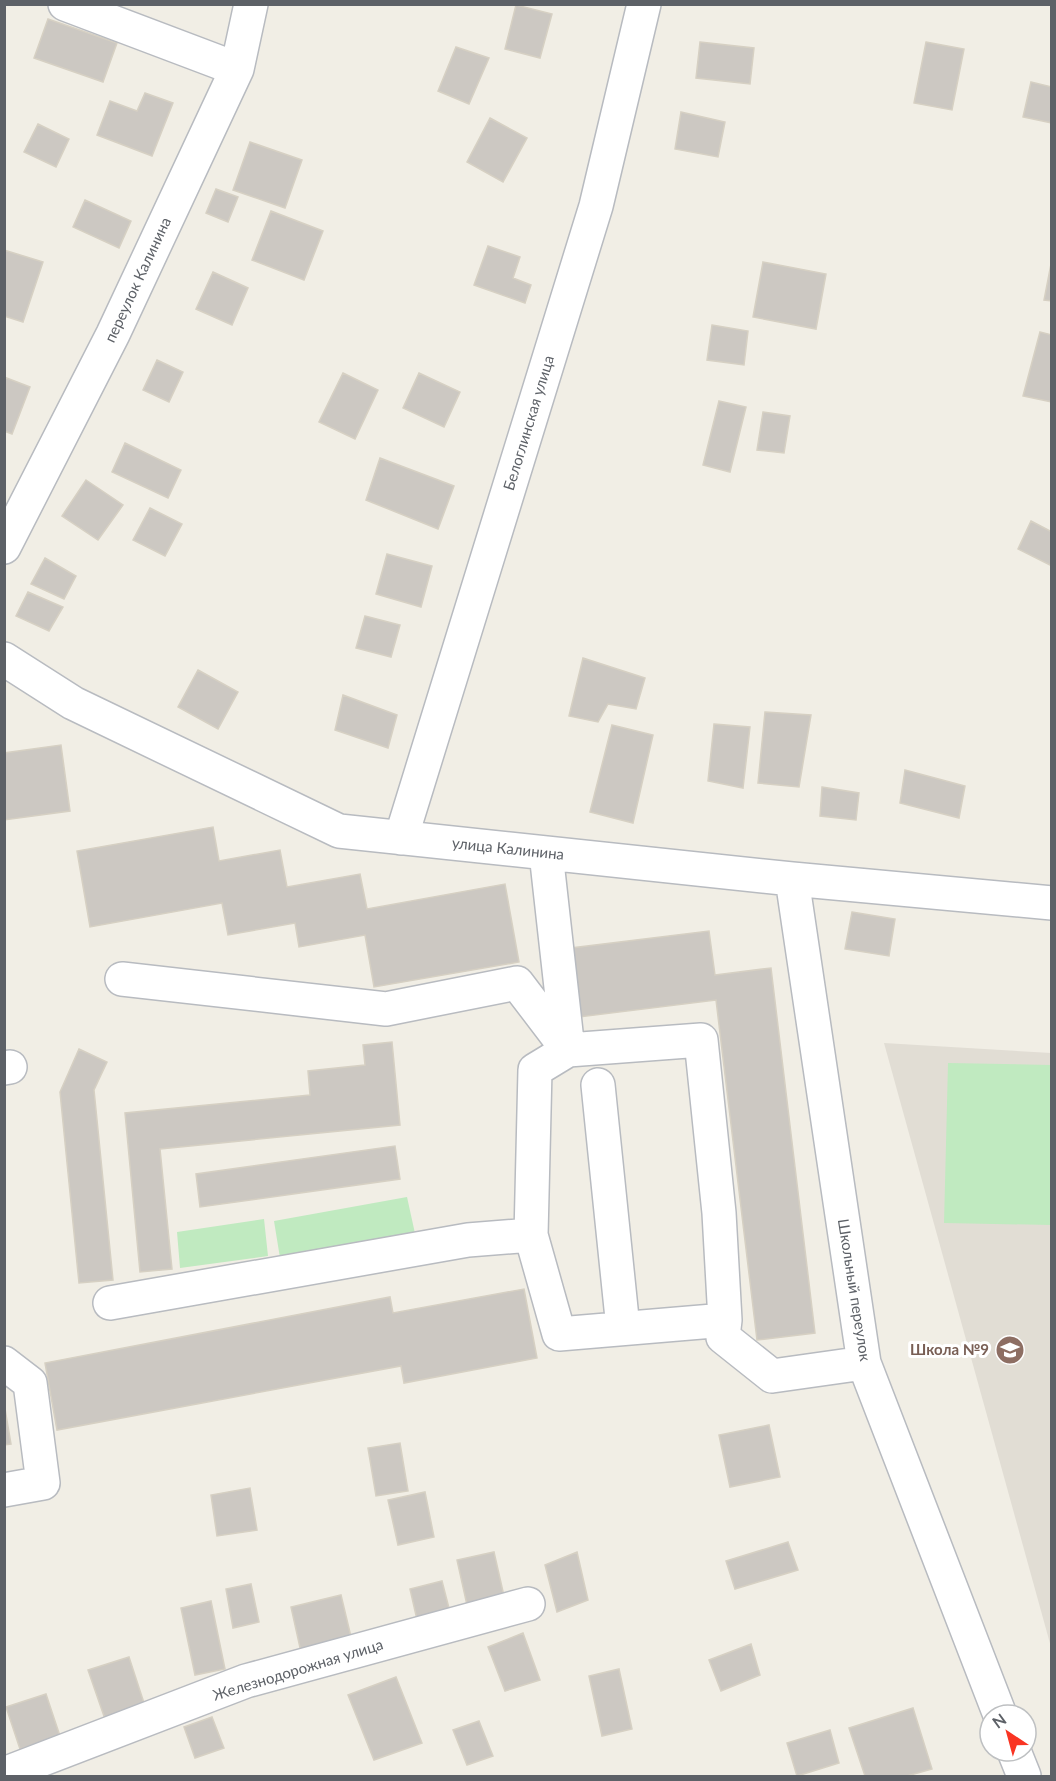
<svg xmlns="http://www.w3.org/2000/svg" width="1056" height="1781" font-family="Lato,sans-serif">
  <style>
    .education { fill: #e1ddd4 }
    .green { fill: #c0eac0 }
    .building { fill: #ccc8c2; stroke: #d6d0c3; stroke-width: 1.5 }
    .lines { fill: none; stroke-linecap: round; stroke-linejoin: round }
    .minor-casing { stroke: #b8bbc0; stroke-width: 36 }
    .minor { stroke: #fff; stroke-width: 33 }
    .labels { text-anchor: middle; stroke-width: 6; stroke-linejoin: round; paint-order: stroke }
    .street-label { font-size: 15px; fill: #5d6167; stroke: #fff }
    .education-label { font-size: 15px; font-weight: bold; fill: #785e54; stroke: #fff; text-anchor: end }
  </style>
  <rect width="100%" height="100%" fill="#f1eee5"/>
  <path class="education" d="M884,1043l167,10v594z"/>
  <path class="green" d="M948,1063l103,2v160l-107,-2z
    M407,1197l9,41 -136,20 -6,-37z
    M264,1219l4,37 -88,12 -3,-36z"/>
  <path class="building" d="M516,5l36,9 -12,44 -35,-9z
    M48,19l69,24 -14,39 -69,-24z
    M700,42l54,6 -4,36 -54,-6z
    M926,42l38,7 -12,61 -38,-7z
    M456,47l33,11 -20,46 -31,-13z
    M1031,82l21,5v36l-29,-6z
    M145,93l28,10 -21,53 -55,-21 13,-34 27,10z
    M681,112l44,10 -7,35 -43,-8z
    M490,118l37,20 -24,44 -36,-20z
    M38,124l31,15 -13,28 -32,-15z
    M250,142l52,18 -17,48 -52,-18z
    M216,189l22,8 -10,25 -22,-9z
    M85,200l46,21 -12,27 -46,-21z
    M271,211l52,20 -19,49 -52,-20z
    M488,246l32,11 -7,21 18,7 -6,18 -51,-18z
    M4,250l39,12 -20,60 -19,-6z
    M1052,259v42l-8,-1z
    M763,262l63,12 -10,55 -63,-12z
    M213,272l35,16 -16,37 -36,-16z
    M712,325l36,6 -4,34 -37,-5z
    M1040,332l12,3v67l-29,-6z
    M157,360l26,12 -14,30 -26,-12z
    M343,373l35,17 -23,49 -36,-17z
    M419,373l41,19 -16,35 -41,-19z
    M4,377l26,10 -18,47 -8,-3z
    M719,401l27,6 -16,65 -27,-7z
    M763,412l27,4 -6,37 -27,-3z
    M125,443l56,27 -13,28 -56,-26z
    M380,458l74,28 -16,43 -72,-29z
    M86,480l37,25 -25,35 -36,-24z
    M150,508l32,16 -17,32 -32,-16z
    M1031,521l21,11v34l-34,-17z
    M387,554l45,12 -11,41 -45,-13z
    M45,558l31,18 -12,23 -33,-15z
    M28,592l35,15 -14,24 -33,-15z
    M365,616l35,9 -9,32 -35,-9z
    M583,658l62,20 -9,31 -28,-5 -10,18 -29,-6z
    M198,670l40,22 -20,37 -40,-22z
    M343,695l54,20 -9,33 -53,-18z
    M765,712l46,3 -12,72 -41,-4z
    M714,724l36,3 -7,61 -35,-7z
    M612,725l41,10 -20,88 -43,-11z
    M61,745l9,66 -66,9v-67z
    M905,770l60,16 -6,32 -59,-15z
    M822,787l37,6 -3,27 -36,-4z
    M213,827l6,34 61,-11 7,37 73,-13 7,35 138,-25 14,78 -145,25 -9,-52 -66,12 -4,-24 -67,12 -6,-32 -132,24 -13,-76z
    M852,912l43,7 -6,37 -44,-7z
    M709,931l6,44 56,-7 44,365 -58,7 -41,-340 -137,17 -8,-69z
    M392,1042l8,83 -240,24 12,120 -32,3 -15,-159 185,-18 -2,-24 57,-6 -2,-20z
    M79,1049l28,13 -13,28 19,190 -34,3 -19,-191z
    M395,1146l5,33 -200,28 -4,-33z
    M524,1289l13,69 -133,25 -3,-17 -344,64 -12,-67 345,-66 3,16z
    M4,1403l7,41 -7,1z
    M769,1425l11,52 -50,10 -11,-52z
    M400,1443l8,48 -32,5 -8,-48z
    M250,1488l7,42 -40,6 -6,-41z
    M425,1492l9,45 -36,8 -10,-45z
    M788,1542l10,28 -63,19 -9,-28z
    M494,1552l10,44 -37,9 -10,-45z
    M577,1552l11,48 -31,12 -12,-47z
    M442,1581l9,35 -33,8 -8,-35z
    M251,1584l8,38 -26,6 -7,-39z
    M341,1595l11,46 -51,11 -10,-45z
    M211,1601l14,68 -30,6 -14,-67z
    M523,1633l17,47 -35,11 -17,-44z
    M751,1644l9,31 -39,16 -12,-31z
    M129,1657l16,49 -40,13 -17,-49z
    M619,1669l13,60 -30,7 -13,-60z
    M396,1677l26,66 -48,17 -26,-65z
    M46,1694l14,42 -40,13 -14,-42z
    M913,1708l19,61 -25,7h-42l-16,-48z
    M212,1717l12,31 -29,10 -11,-31z
    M479,1721l14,35 -26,9 -14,-35z
    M830,1730l9,33 -42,13 -10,-33z"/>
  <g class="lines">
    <g class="minor-casing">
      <path id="minor" d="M65,4l172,65
        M4,547l109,-213 124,-265 14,-65
        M4,659l69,44 266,128 453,48 260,24
        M401,838l195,-632 48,-202
        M546,853l22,197 133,-10 18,173 6,107
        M792,879l72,484 136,352
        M122,979l264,30 131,-26 51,67 -33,20 -4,165
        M4,1068l6,-1
        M598,1085l25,243
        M110,1303l358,-63 63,-5 28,99 166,-14 -2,17 49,39 92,-13
        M4,1363l26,20 13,100 -39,7
        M1014,1751l10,25
        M4,1774l242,-93 282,-77"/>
    </g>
    <use href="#minor" class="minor"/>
  </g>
  <defs>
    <g id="school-disc" transform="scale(1.5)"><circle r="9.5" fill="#8d6e63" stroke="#fff"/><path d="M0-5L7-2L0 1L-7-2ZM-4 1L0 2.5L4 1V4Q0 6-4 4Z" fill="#fff"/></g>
  </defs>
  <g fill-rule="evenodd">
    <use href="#school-disc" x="1010" y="1350"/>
  </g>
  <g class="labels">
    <g class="street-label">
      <text transform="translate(138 280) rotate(-65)" y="5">переулок Калинина</text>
      <text transform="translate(529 423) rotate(-73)" y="5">Белоглинская улица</text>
      <text transform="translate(508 849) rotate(6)" y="5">улица Калинина</text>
      <text transform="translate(854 1290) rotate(81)" y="5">Школьный переулок</text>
      <text transform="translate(298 1670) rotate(-17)" y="5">Железнодорожная улица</text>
    </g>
    <g class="education-label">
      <text x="989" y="1355">Школа №9</text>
    </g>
  </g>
  <rect width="1056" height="1781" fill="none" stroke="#5d6167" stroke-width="12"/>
  <g transform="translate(1008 1733) rotate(324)"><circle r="28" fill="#ffffff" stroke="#bec0c2" stroke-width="1.5"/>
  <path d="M0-4.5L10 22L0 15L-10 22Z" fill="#f93523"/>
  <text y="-9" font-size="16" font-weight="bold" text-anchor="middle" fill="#5d6167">N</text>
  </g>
</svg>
